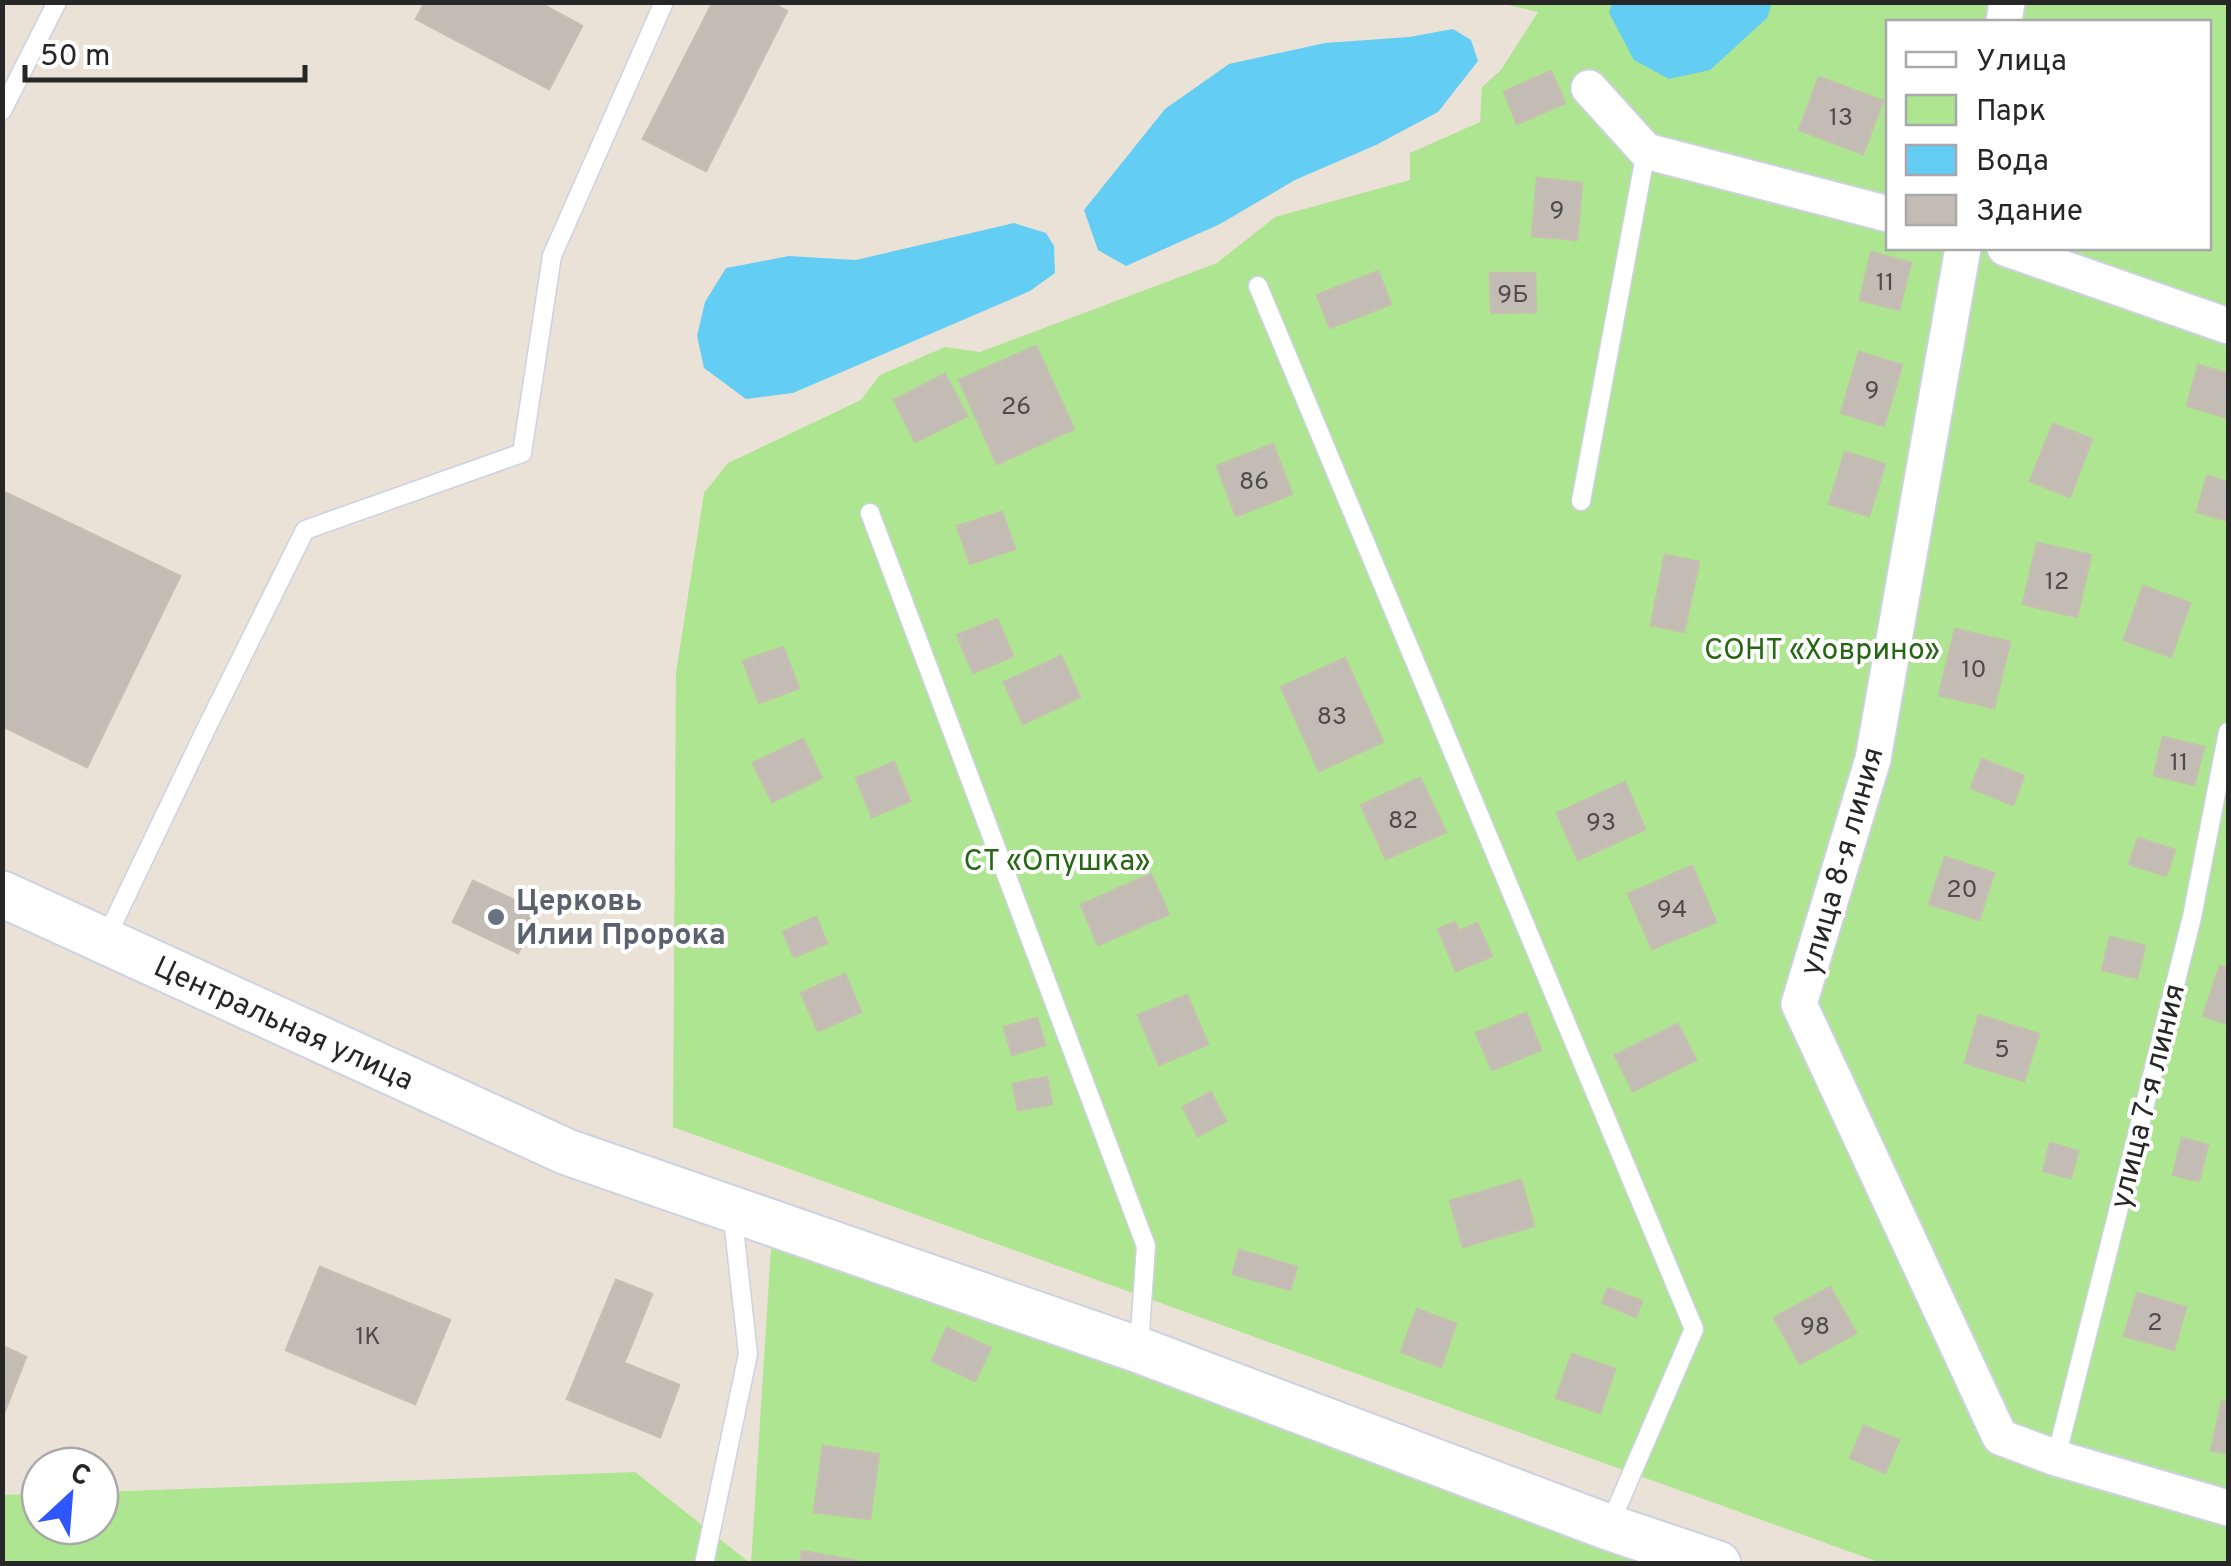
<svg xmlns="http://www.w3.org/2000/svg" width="2231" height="1566" font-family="Overpass,sans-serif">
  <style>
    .green { fill: #ade590; fill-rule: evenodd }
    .water { fill: #63cdf4 }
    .building { fill: #c2bcb4; stroke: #c6bfb1; stroke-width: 2.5 }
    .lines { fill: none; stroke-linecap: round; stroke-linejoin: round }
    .service-casing { stroke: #cdd1e2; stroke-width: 21 }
    .minor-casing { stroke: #cdd1e2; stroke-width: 39 }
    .tertiary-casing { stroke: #cdd1e2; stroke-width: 49 }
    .service { stroke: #fff; stroke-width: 18 }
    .minor { stroke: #fff; stroke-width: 35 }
    .tertiary { stroke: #fff; stroke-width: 45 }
    .worship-dot { fill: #6b7280; stroke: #fff; stroke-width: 4 }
    .labels { text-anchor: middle; stroke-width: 8; stroke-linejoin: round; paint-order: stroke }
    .number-label { font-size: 25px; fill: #4e4c4a }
    .park-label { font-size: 30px; fill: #266615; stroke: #fff }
    .street-label { font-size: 30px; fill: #272727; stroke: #fff }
    .worship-label { font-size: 30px; font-weight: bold; fill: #5b616d; stroke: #fff; text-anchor: start }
  </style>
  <rect width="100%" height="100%" fill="#ebe2d7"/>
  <path class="green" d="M1499,3h729v1560h-347l-1208,-436 3,-454 28,-180 24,-30 133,-63 19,-25 65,-28 35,5 237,-89 58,-46 135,-37v-27l70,-31 2,-35 19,-17 37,-58zM1888,22h320v226h-320z
    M771,1248l908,315 -928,1z
    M635,1472l115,91h-747l-1,-68 38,-1v32h60v-34z"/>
  <path class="water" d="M1612,3v-1l160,1 -5,15 -57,52 -41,9 -35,-19 -25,-47z
    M1453,29l18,11 7,21 -40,51 -62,33 -81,35 -75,44 -94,42 -28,-16 -14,-40 81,-101 64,-45 96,-21 84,-6z
    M1014,223l32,10 8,13 1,27 -25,18 -237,102 -47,6 -42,-31 -7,-32 8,-34 21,-34 63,-12 67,4z"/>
  <path class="building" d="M425,2h113l44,24 -33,63 -133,-70z
    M713,2h57l17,9 -81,160 -63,-32z
    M1551,71l14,32 -48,21 -13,-32z
    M1819,77l64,24 -20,53 -64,-24z
    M1537,178l45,5 -5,57 -45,-4z
    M1871,252l40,11 -12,47 -39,-10z
    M1378,271l13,33 -61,24 -13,-33z
    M1490,273h45l1,39 -45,1z
    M1036,346l38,83 -77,35 -38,-84z
    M1859,352l43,13 -18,61 -43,-13z
    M2198,365l30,9v44l-41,-12z
    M945,374l22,42 -52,26 -21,-42z
    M2053,424l39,15 -22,58 -40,-16z
    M1273,444l19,50 -56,22 -19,-50z
    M1845,452l40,12 -16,52 -40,-12z
    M2207,476l21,6v39l-31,-9z
    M2,491l178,85 -93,191 -85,-41z
    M1002,512l13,37 -45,15 -13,-38z
    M2037,543l54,12 -14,62 -54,-13z
    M1665,555l34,7 -15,70 -33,-7z
    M2143,586l47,17 -19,54 -47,-17z
    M997,619l16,37 -40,17 -16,-38z
    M1955,629l55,13 -16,66 -55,-13z
    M783,647l16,41 -40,15 -16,-42z
    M1061,656l19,41 -57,27 -19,-42z
    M1345,658l38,84 -64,29 -38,-84z
    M2163,737l41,10 -10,38 -40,-10z
    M803,739l19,39 -50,24 -19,-39z
    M1982,759l42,17 -11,29 -42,-17z
    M894,762l16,39 -38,16 -16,-39z
    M1420,778l26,54 -60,27 -25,-54z
    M1625,782l20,47 -67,31 -21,-47z
    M2138,838l37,12 -9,26 -37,-12z
    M1945,857l49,16 -15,47 -50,-16z
    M1692,866l24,56 -64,27 -24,-55z
    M1151,874l18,40 -71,31 -17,-40z
    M473,881l65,30 -20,42 -65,-31z
    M816,917l11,26 -33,14 -11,-25z
    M1455,922l4,9 18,-8 15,33 -36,15 -18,-42z
    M2110,937l35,9 -8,32 -35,-8z
    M2220,966l8,3v55l-25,-8z
    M845,974l16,38 -43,19 -17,-38z
    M1187,995l21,49 -49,21 -21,-50z
    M1526,1013l15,37 -49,20 -16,-37z
    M1979,1015l60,19 -15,47 -59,-18z
    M1037,1018l8,27 -33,10 -8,-28z
    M1678,1024l18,36 -63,31 -18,-36z
    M1047,1077l5,27 -34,6 -5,-26z
    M1211,1092l15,29 -28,15 -15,-29z
    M2182,1138l26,7 -9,36 -26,-6z
    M2050,1143l28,8 -7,27 -28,-7z
    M1521,1180l13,46 -71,21 -13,-46z
    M1239,1250l58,17 -7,23 -57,-16z
    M320,1267l130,53 -35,84 -129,-54z
    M616,1280l36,14 -28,69 55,22 -19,52 -93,-38z
    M1830,1287l26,46 -56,31 -26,-46z
    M1608,1288l34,13 -6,16 -34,-14z
    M2137,1293l49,14 -12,43 -50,-14z
    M1417,1309l39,15 -15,43 -40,-15z
    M947,1328l44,20 -16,33 -43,-20z
    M2,1346l24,11 -24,61z
    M1572,1354l43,15 -15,44 -44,-15z
    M2222,1401l6,2v51l-17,-4z
    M1864,1426l35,14 -14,33 -35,-15z
    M823,1446l56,8 -9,65 -56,-7z
    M802,1551l69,13h-71z"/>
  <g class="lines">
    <g class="service-casing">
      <path id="service" d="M2,111l55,-109
        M1258,286l436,1043 -85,197
        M1581,501l65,-350
        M870,513l276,733 -7,101
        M105,940l100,-209 100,-201 217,-77 30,-197 112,-254
        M2056,1458l136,-541 36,-185
        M704,1564l44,-210 -16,-144"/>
    </g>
    <g class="minor-casing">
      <path id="minor" d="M2004,22l3,-20
        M1589,88l57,63 242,63
        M1963,248l-90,511 -74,245 201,433 56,21 172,50
        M2005,248l223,78"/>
    </g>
    <g class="tertiary-casing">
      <g id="tertiary">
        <path id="s1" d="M2,894l565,258 572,198 469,177 110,37"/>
      </g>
    </g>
    <use href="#service" class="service"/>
    <use href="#minor" class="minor"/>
    <use href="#tertiary" class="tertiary"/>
  </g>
  <circle class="worship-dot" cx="496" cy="917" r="10"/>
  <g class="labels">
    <g class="number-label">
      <text x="1841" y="125">13</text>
      <text x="1557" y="218">9</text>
      <text x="1885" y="290">11</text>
      <text x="1513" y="302">9Б</text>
      <text x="1872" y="398">9</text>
      <text x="1016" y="414">26</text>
      <text x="1254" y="489">86</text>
      <text x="2057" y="589">12</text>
      <text x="1974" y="677">10</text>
      <text x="1332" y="724">83</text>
      <text x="2179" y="770">11</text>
      <text x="1403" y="828">82</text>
      <text x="1601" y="830">93</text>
      <text x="1962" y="897">20</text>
      <text x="1672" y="917">94</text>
      <text x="2002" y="1057">5</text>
      <text x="2155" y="1330">2</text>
      <text x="1815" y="1334">98</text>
      <text x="368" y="1344">1К</text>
    </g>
    <g class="park-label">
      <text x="1822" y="659">СОНТ «Ховрино»</text>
      <text x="1057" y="870">СТ «Опушка»</text>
    </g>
    <g class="street-label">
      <text transform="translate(1841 861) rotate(-74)" y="10">улица 8-я линия</text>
      <text dy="10" stroke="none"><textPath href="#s1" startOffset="310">Центральная улица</textPath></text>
      <text transform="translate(2147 1096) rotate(-76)" y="10">улица 7-я линия</text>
    </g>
    <g class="worship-label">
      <text x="516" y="910">Церковь<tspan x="516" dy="34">Илии Пророка</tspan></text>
    </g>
  </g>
  <rect width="2231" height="1566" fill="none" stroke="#272727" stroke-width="10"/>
  <rect x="1886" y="20" width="325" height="230" fill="#ffffff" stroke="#a9a9a9" stroke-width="2.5"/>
  <rect x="1906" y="52" width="50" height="15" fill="#ffffff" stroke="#a9a9a9" stroke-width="2.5"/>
  <text x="1976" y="70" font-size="30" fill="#272727">Улица</text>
  <rect x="1906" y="95" width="50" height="30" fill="#ade590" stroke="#a9a9a9" stroke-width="2.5"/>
  <text x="1976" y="120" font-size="30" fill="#272727">Парк</text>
  <rect x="1906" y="145" width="50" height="30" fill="#63cdf4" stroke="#a9a9a9" stroke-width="2.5"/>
  <text x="1976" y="170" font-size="30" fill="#272727">Вода</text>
  <rect x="1906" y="195" width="50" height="30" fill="#c2bcb4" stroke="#a9a9a9" stroke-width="2.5"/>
  <text x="1976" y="220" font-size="30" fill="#272727">Здание</text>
  <g transform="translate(70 1496) rotate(26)"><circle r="48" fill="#ffffff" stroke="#a9a9a9" stroke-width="2.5"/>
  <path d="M0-8L18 38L0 25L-18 38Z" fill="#3056ff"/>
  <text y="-15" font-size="28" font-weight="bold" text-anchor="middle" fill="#272727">С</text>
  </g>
  <path d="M25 65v15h280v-15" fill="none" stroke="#272727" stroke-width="5"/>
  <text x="40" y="65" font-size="30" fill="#272727" stroke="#ffffff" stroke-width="8" paint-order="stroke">50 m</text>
</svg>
